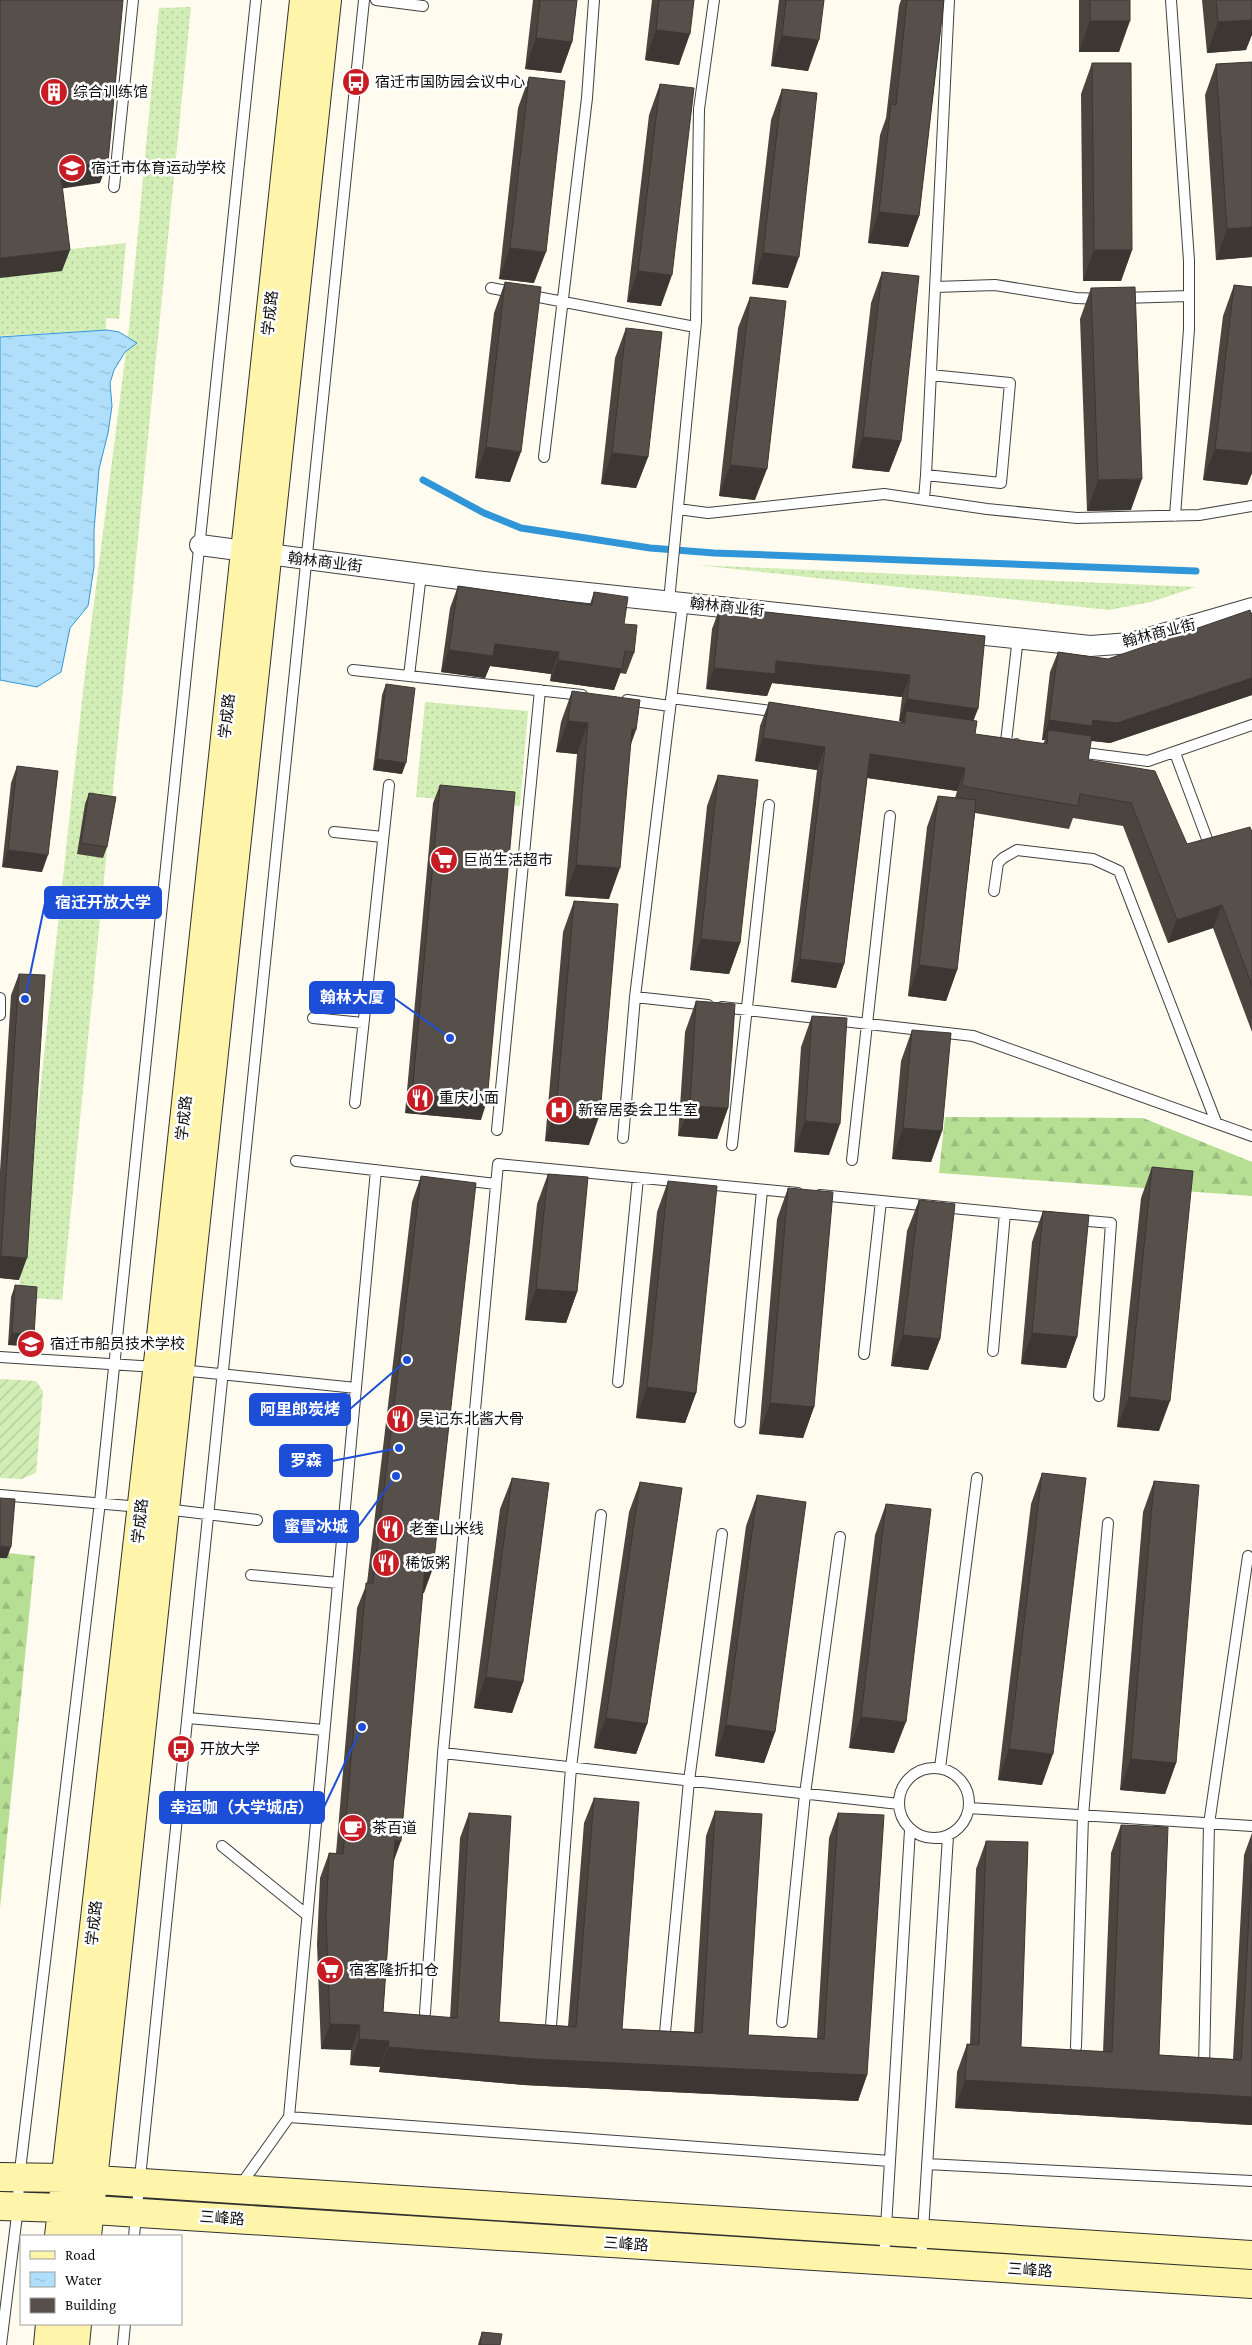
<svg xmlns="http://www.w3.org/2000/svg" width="1252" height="2345" font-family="'Crimson Pro','Noto Sans SC',serif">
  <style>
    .grass { fill: url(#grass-dots) }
    .forest { fill: url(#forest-firs) }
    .garden { fill: url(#garden-furrows) }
    .water { fill: url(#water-ripples); stroke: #3196d7 }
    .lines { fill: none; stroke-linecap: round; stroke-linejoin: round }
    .stream { stroke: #3196d7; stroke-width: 7 }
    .service-casing { stroke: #414141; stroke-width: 12 }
    .minor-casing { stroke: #414141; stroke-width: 22 }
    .secondary-casing { stroke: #303030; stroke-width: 30 }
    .service { stroke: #fff; stroke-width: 10 }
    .minor { stroke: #fff; stroke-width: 20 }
    .secondary { stroke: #fff5aa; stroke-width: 28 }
    .wall { fill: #4b443f }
    .shaded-wall { fill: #3d3733 }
    .building { fill: #574f49; stroke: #3d3733 }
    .labels { text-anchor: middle; stroke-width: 5; stroke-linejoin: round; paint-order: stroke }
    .poi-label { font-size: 15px; fill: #0e0e0e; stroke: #fff; text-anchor: start }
    .street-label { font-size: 15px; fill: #0e0e0e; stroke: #fff }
    .leader { fill: none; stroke: #1d4ed8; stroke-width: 2 }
    .callout-dot { fill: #1d4ed8; stroke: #fff; stroke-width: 2 }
    .callout { fill: #1d4ed8; stroke: #1d4ed8; stroke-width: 2 }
    .callout-label { font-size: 16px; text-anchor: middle; font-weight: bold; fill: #fff }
  </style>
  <defs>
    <pattern id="grass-dots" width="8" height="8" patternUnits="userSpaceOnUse" patternTransform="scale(1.25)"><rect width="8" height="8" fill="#d2edb5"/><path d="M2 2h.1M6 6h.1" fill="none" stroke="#b3ca9a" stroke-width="1.8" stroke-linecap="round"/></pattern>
    <pattern id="forest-firs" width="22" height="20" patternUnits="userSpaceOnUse" patternTransform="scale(1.25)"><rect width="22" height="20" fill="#b6df93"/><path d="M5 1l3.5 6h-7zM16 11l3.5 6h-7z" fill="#9bbe7e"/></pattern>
    <pattern id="garden-furrows" width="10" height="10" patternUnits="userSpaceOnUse" patternTransform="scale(1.25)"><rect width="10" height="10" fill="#d2edb5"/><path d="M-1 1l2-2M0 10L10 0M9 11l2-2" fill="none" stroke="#b3ca9a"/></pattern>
    <pattern id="water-ripples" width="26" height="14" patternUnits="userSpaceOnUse" patternTransform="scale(1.25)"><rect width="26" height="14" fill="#afdffa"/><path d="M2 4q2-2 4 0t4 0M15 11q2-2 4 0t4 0" fill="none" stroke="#95bed5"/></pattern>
  </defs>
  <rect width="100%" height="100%" fill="#fffcef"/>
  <path class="grass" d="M191,7l-129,1293 -44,-3 67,-624 44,-345 30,-320z
    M64,194l-1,56 63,-7 -7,76 -13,-1v12l-106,6v-132z
    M697,565l499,22 -45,15 -42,8z
    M425,702l103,9 -8,95 -104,-9z"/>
  <path class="forest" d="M945,1117l198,1 109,44v34l-313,-23z
    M8,1553l27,3 -35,352v-350h7z"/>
  <path class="garden" d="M0,1379l36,2 7,10 -7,82 -14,6 -22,-1z"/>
  <path class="water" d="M107,330l12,2 18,11 -12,9 -11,18 -4,13 2,23 -4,27 -9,36 -5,62v36l-6,39 -18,22 -9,44 -24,15 -37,-7v-343z"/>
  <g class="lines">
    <path class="stream" d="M423,480l61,33 37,15 129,20 64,5 482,18"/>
    <g class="service-casing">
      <path id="service" d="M376,0l47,6
        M1171,0l18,261v68l-14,187
        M114,187l19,-187
        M935,287l60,-2 81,13 25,1
        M491,288l204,39
        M1123,298l66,-2
        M931,375l79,8 -9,100 -75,-8 23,-475
        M544,457l43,-359 7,-98
        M924,499l2,-24
        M678,509l30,4 176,-19 103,15 90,9 122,-3 53,-9
        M421,574l-12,102 173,19
        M669,601l27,-279 3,-213 15,-109
        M353,670l56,6
        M671,698l108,14
        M627,700l43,6
        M1016,744l-10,-2 12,-105
        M1077,752l71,9 104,-36
        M1175,753l35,94 5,-2
        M334,832l49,5
        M994,891l4,-28 5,-5 14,-8 76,9 26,12 97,251
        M635,997l73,8
        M0,998v17
        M722,1007l251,29 279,100
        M313,1018l50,5
        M355,1103l34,-318
        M497,1130l43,-440
        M623,1138l12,-141 48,-395
        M732,1145l37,-340
        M852,1160l38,-344
        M296,1161l200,23
        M376,1170l-87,947 601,44
        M798,1193l-300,-29 -55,589 456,51
        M820,1195l235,23
        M1077,1220l34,3 -12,173
        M993,1351l12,-138
        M864,1354l17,-153
        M0,1357l156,10
        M181,1370l175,18
        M618,1382l20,-204
        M740,1422l22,-232
        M0,1495l141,12
        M165,1509l92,11
        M251,1575l87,8
        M188,1718l136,12
        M899 1803a35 35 0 1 1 70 0a35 35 0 1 1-70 0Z
        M940,1768l37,-290
        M969,1808l283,18
        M222,1846l85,69
        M425,2013l18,-260
        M782,2022l23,-228 35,-257
        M550,2039l21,-271 30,-253
        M664,2043l25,-262 33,-247
        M1076,2047l7,-231 25,-293
        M1204,2069l5,-245 39,-268
        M927,2164l325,17
        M240,2186l49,-69
        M134,2236l230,-2236
        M884,2260l26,-430
        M921,2262l27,-426
        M1,2345l17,-138 1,-28 81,-677 156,-1502
        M123,2345l2,-21"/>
    </g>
    <g class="minor-casing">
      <path id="minor" d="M200,545l275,36 615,65 41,-3 121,-35"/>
    </g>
    <g class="secondary-casing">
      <path id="secondary" d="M0,2177l65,1 1187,77
        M0,2206l62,2 1190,76
        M59,2236l103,-909 142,-1327
        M87,2236l240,-2236
        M48,2345l2,-21
        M75,2345l2,-21"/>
    </g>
    <use href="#service" class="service"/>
    <use href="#minor" class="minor"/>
    <use href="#secondary" class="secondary"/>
  </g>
  <path class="wall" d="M533,0h44l-5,42 -11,31 -36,-4z
    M652,0h42l-15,65 -34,-5z
    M779,0h45l-16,71 -37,-5z
    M901,0h43l-25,216 -11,31 -40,-4 12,-108 6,-17 13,-112z
    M1079,0h51l-11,52h-40z
    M1202,0h50l-6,50 -39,3z
    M1252,62v195l-36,3 -11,-165 11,-31z
    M1092,63l40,187 -11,31h-38l-2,-187z
    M529,77l5,206 -35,-4 19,-171z
    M660,84l1,222 -34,-4 22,-187z
    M782,89l6,199 -36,-4 19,-164z
    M882,272l19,169 -12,31 -37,-4 19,-165z
    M505,282l5,200 -35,-4 19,-165z
    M1234,285l18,2v186l-5,12 -44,-5 20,-164z
    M1091,288l40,222 -44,1 -7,-192z
    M750,297l5,203 -36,-4 19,-168z
    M626,328l22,129 -12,31 -35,-4 14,-126z
    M458,586l132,18 4,-12 30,32 10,29 -8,21 -6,-1 -6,17 -64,-9 1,-7 -61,-8 -5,12 -44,-6 9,-64z
    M720,607l265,29 -12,84 2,14 68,10 2,-4h-3l8,-68 8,-20 50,7 144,-44v80l-142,48 -19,-2 -3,19 99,84 65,-12v200l-39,-104 -45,15 -45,-117 -50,-8 -4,11 -94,-16 -18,157 -11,31 -38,-5 19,-169 11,-31 17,2 2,-7 -90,-13 -23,186 -8,24 -45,-6 26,-212 -62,-9 5,-35 9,-24 133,21 1,-1 -4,-1 3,-24 -130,-14 -5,13 -61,-7 6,-60z
    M386,684l16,90 -29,-4 9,-75z
    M572,691l59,53 -22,155 -44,-3 12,-142 -21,-2 5,-30z
    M17,766l25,106 -40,-5 9,-84z
    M718,775l22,168 -11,31 -39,-4 17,-164z
    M440,785l41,335 -76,-7 28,-310z
    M89,793l18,54 -4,11 -26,-4 8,-50z
    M574,901l15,244 -44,-4 18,-209z
    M19,974v306l-19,-2v-107l11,-176z
    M696,1001l32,107 -11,31 -39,-3 7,-104z
    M812,1016l17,139 -35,-3 7,-105z
    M912,1030l30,101 -11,31 -39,-3 9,-98z
    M1152,1167l7,264 -42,-4 24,-229z
    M548,1174l29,118 -11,31 -41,-3 12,-116z
    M421,1176l3,417h-1l-30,270 -10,149 67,6 10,-180 9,-25 30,209 69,4 16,-203 10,-25 28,231 72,3 12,-196 9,-25 33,224 69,3 12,-200 9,-25 29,262 -9,26 -334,-16 -145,-13 1,-5 -30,-2 1,-15 -30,-1 -4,-105 3,-66 9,-25h7l21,-245 10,-25 45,-381z
    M668,1181l28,212 -11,30 -49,-5 21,-206z
    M788,1188l26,219 -11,31 -44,-4 18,-215z
    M919,1200l21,139 -12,31 -37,-4 16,-135z
    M1043,1211l34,126 -11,31 -45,-4 11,-122z
    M15,1285l19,50 -5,11 -21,-1 3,-48z
    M1042,1473v312l-44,-5 33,-276z
    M512,1478l11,204 -11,31 -38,-5 26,-199z
    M1154,1481l22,282 -11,31 -45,-4 23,-278z
    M640,1482l7,242 -11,30 -42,-6 35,-236z
    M757,1495l18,237 -11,31 -49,-7 31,-230z
    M886,1504l8,249 -45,-5 26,-213z
    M1121,1825l38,230 74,4 11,-204 8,-22v292l-297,-17 2,-36 10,-28h3l6,-175 10,-28 35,206 82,5 8,-199z
    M482,2332l18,13h-22l1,-4z"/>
  <path class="shaded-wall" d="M1252,20v15l-6,15 -39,3 11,-31z
    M1090,21h40l-11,31h-40z
    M656,30l34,4 -11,31 -34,-5z
    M782,36l37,4 -11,31 -37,-5z
    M536,38l36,4 -11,31 -36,-4z
    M108,162l-8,21 -48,7 8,-22z
    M879,212l40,4 -11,31 -40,-4z
    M1252,227v30l-36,3 11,-31z
    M510,248l36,4 -12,31 -35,-4z
    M70,250l-8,21 -62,7v-20z
    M1094,250h38l-11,31h-38z
    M763,253l36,4 -11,31 -36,-4z
    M638,271l34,4 -11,31 -34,-4z
    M863,437l38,4 -12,31 -37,-4z
    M486,447l35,5 -11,30 -35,-4z
    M1215,449l37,4v20l-5,12 -44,-5z
    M612,453l36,4 -12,31 -35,-4z
    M730,465l37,4 -12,31 -36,-4z
    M1142,479l-11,31 -44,1 11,-31z
    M495,644l64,8 -8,22 -61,-8 -5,12 -44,-6 8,-22z
    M558,660l64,9 -8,21 -64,-9z
    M776,661l134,14 -8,22 -130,-14 -5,13 -61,-7 8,-21z
    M1252,678v17l-142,48 -23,-3 -39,-10 -3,10h-3l7,-20h44z
    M907,699l71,10 -8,21 -64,-19 -3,11 -4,-1z
    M568,721l20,2 -11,31 -21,-2z
    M632,729l4,1 -11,31z
    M763,738l62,9 -8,23 -62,-9z
    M870,754l95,14 -8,23 -96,-14z
    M377,759l29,4 -4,11 -29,-4z
    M8,850l40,5 -6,17 -40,-5z
    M576,865l44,3 -11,31 -44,-3z
    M1222,905l-9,23 -45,15 9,-23z
    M701,939l39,4 -11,31 -39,-4z
    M800,959l44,5 -8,24 -45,-6z
    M919,965l38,5 -11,31 -38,-5z
    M412,1094l75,7 -6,19 -76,-7z
    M690,1106l38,2 -11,31 -39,-3z
    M556,1110l44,4 -11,31 -44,-4z
    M805,1121l35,3 -11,31 -35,-3z
    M903,1128l39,3 -11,31 -39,-3z
    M1,1256l26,2 -8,22 -19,-2v-18z
    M536,1289l41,3 -11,31 -41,-3z
    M12,1333l22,2 -5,11 -21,-1z
    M1032,1333l45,4 -11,31 -45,-4z
    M903,1335l37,4 -12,31 -37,-4z
    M647,1387l49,6 -11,30 -49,-5z
    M1129,1397l41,4 -11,30 -42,-4z
    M770,1403l44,4 -11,31 -44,-4z
    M0,1546l11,1 -4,11h-7z
    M425,1567l8,1 -9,25 -8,-1z
    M486,1677l37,5 -11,31 -38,-5z
    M861,1717l45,5 -12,31 -45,-5z
    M606,1718l41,6 -11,30 -42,-6z
    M726,1725l49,7 -11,31 -49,-7z
    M1009,1749l44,5 -11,31 -44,-5z
    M1131,1759l45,4 -11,31 -45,-4z
    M395,1840l6,1 -9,25z
    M330,2024l30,1 -9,25 -30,-1z
    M359,2039l30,2 -9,26 -30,-2z
    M388,2047l479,28 -9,26 -334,-16 -145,-13z
    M965,2080l287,17v28l-297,-17z"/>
  <path class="building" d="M0,0h123l-15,162 -48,6 10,82 -70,8z
    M540,0h37l-5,42 -36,-4z
    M659,0h35l-4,34 -34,-4z
    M786,0h38l-5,40 -37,-4z
    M907,0h37l-25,216 -40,-4 12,-108 5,1z
    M1090,0h40v21h-40z
    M1216,0h36v20l-34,2z
    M1252,62v165l-25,2 -11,-165z
    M1092,63h39l1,187h-38z
    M529,77l36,4 -19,171 -36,-4z
    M660,84l34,4 -22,187 -34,-4z
    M782,89l35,4 -18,164 -36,-4z
    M882,272l37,4 -18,165 -38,-4z
    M505,282l36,5 -20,165 -35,-5z
    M1234,285l18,2v166l-37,-4z
    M1135,287l7,192 -44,1 -7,-192z
    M750,297l36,4 -19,168 -37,-4z
    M626,328l36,4 -14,125 -36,-4z
    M458,586l134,19 2,-13 34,5 -4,27 13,1 -3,28 -9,-2 -3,18 -64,-9 1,-8 -64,-8 -2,12 -44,-6z
    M720,607l265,29 -7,73 -71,-10 3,-24 -134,-14 -1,13 -61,-6z
    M1250,610l2,5v63l-135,45 -24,-3 -1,6 -43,-6 9,-68 50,7z
    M386,684l29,4 -9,75 -29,-4z
    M572,691l68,9 -4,30 -4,-1 -12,139 -44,-3 12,-142 -20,-2z
    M769,702l136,21 1,-12 71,10 -2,13 72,10 1,-14 44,6 -4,24 67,11 32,73 63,-17 2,5v154l-30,-81 -45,15 -46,-117 -51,-9 -2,12 -116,-20 3,-18 -95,-14 -26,210 -44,-5 25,-212 -62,-9z
    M17,766l41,5 -10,84 -40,-5z
    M718,775l40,5 -18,163 -39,-4z
    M440,785l75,7 -28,309 -75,-7z
    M89,793l27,4 -9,50 -26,-4z
    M938,796l38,4 -19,170 -38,-5z
    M574,901l44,3 -18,210 -44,-4z
    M19,974l26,1 -18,283 -26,-2z
    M696,1001l39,3 -7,104 -38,-2z
    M812,1016l35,2 -7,106 -35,-3z
    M912,1030l39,3 -9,98 -39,-3z
    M1152,1167l41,4 -23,230 -41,-4z
    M548,1174l40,3 -11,115 -41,-3z
    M421,1176l55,7 -43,385 -8,-1 -24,274 -6,-1 -12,172 74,6 12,-205 42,3 -12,206 77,5 18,-229 45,4 -17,227 80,4 13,-222 47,3 -14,221 76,4 14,-226 46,2 -17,260 -333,-16 -146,-12 1,-6 -30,-2 1,-14 -30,-1 -4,-106 3,-65 14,1 23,-271h7z
    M668,1181l49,5 -21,207 -49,-6z
    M788,1188l45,4 -19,215 -44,-4z
    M919,1200l36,4 -15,135 -37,-4z
    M1043,1211l46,4 -12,122 -45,-4z
    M15,1285l22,2 -3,48 -22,-2z
    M1042,1473l44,5 -33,276 -44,-5z
    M512,1478l37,5 -26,199 -37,-5z
    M1154,1481l45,4 -23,278 -45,-4z
    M640,1482l42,6 -35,236 -41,-6z
    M757,1495l49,7 -31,230 -49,-7z
    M0,1498l15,1 -4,48 -11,-1z
    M886,1504l45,5 -25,213 -45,-5z
    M1121,1825l47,2 -9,228 82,5 11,-197v234l-287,-17 2,-36 12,1 7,-204 42,1 -7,205 91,5z
    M482,2332l20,2 -2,11h-20z"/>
  <defs>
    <g id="bus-disc" transform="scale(1.4375)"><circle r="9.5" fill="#c81c25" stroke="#fff"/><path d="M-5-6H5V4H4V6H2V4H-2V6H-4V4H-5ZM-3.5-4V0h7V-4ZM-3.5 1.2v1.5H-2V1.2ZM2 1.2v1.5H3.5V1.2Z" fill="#fff"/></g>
    <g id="building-disc" transform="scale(1.4375)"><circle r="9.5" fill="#c81c25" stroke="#fff"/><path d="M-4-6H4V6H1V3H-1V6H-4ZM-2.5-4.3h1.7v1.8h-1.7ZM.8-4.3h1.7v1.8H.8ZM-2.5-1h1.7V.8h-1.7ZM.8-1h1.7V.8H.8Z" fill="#fff"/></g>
    <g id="school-disc" transform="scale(1.4375)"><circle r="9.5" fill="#c81c25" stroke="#fff"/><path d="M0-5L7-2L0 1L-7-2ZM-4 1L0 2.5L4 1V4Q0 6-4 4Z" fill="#fff"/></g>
    <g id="supermarket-disc" transform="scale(1.4375)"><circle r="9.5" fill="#c81c25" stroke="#fff"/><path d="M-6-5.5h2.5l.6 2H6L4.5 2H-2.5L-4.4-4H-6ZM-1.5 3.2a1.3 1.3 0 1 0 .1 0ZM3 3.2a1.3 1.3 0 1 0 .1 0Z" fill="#fff"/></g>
    <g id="restaurant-disc" transform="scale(1.4375)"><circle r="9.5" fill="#c81c25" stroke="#fff"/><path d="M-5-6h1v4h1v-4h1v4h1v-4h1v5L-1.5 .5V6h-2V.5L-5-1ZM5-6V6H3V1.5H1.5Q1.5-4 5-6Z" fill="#fff"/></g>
    <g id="hospital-disc" transform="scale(1.4375)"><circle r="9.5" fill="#c81c25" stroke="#fff"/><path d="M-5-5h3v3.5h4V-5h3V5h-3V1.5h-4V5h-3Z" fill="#fff"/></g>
    <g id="cafe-disc" transform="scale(1.4375)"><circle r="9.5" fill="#c81c25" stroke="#fff"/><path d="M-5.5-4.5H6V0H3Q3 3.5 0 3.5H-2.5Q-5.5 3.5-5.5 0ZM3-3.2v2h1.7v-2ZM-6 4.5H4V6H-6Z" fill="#fff"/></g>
  </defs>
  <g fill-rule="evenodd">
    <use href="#bus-disc" x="356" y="82"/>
    <use href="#building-disc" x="54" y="92"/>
    <use href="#school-disc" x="72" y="168"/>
    <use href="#supermarket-disc" x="444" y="860"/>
    <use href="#restaurant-disc" x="420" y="1098"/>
    <use href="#hospital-disc" x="559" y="1110"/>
    <use href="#school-disc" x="31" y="1344"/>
    <use href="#restaurant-disc" x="400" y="1419"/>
    <use href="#restaurant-disc" x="390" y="1529"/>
    <use href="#restaurant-disc" x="386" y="1563"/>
    <use href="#bus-disc" x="181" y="1749"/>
    <use href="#cafe-disc" x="353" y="1828"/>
    <use href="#supermarket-disc" x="330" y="1970"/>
  </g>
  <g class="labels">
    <g class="poi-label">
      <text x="375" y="87">宿迁市国防园会议中心</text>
      <text x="73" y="97">综合训练馆</text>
      <text x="91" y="173">宿迁市体育运动学校</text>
      <text x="463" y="865">巨尚生活超市</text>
      <text x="439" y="1103">重庆小面</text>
      <text x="578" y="1115">新窑居委会卫生室</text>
      <text x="50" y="1349">宿迁市船员技术学校</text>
      <text x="419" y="1424">吴记东北酱大骨</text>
      <text x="409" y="1534">老奎山米线</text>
      <text x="405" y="1568">稀饭粥</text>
      <text x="200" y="1754">开放大学</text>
      <text x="372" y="1833">茶百道</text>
      <text x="349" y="1975">宿客隆折扣仓</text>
    </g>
    <g class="street-label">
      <text transform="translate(270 313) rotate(-84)" y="5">学成路</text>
      <text transform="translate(325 562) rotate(7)" y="5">翰林商业街</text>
      <text transform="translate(727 607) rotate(6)" y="5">翰林商业街</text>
      <text transform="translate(1159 633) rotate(-14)" y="5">翰林商业街</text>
      <text transform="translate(227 716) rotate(-84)" y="5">学成路</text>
      <text transform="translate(184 1118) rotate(-84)" y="5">学成路</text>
      <text transform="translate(140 1521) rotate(-84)" y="5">学成路</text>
      <text transform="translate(94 1923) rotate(-84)" y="5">学成路</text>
      <text transform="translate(222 2218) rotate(4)" y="5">三峰路</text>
      <text transform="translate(626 2244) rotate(4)" y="5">三峰路</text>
      <text transform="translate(1030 2270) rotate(4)" y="5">三峰路</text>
    </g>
  </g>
  <path class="leader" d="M25 999L45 903M450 1038L394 998M407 1360L350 1409M399 1448L332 1461M396 1476L358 1527M362 1727L324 1807"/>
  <g class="callout-dot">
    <circle cx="25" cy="999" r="5"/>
    <circle cx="450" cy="1038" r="5"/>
    <circle cx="407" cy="1360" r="5"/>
    <circle cx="399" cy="1448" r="5"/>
    <circle cx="396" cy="1476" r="5"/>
    <circle cx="362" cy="1727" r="5"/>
  </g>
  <g class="callout">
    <rect x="45" y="887" width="116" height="31" rx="5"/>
    <rect x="310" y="982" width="84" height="31" rx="5"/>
    <rect x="250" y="1394" width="100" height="31" rx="5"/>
    <rect x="280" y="1445" width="52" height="31" rx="5"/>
    <rect x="274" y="1511" width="84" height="31" rx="5"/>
    <rect x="160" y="1792" width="164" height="31" rx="5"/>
  </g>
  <g class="callout-label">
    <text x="103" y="908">宿迁开放大学</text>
    <text x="352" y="1003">翰林大厦</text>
    <text x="300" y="1415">阿里郎炭烤</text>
    <text x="306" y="1466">罗森</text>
    <text x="316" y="1532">蜜雪冰城</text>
    <text x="242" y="1813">幸运咖（大学城店）</text>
  </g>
  <rect x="20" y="2235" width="162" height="90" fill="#ffffff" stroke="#9f9f9f"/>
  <rect x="30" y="2251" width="25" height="8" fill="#fff5aa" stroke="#9f9f9f"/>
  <text x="65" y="2260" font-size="15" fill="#0e0e0e">Road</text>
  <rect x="30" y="2272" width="25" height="15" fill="url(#water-ripples)" stroke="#9f9f9f"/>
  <text x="65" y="2285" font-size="15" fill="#0e0e0e">Water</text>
  <rect x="30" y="2298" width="25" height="15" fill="#574f49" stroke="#9f9f9f"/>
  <text x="65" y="2310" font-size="15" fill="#0e0e0e">Building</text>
</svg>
